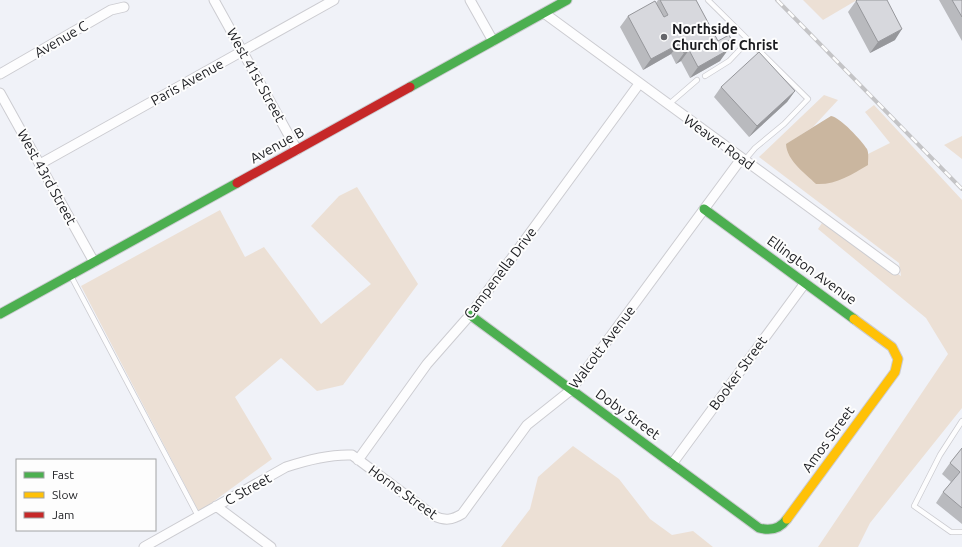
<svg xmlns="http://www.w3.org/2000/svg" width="962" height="547" font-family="Ubuntu,sans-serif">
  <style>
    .green { fill: #ece0d5 }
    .water { fill: #cab69f }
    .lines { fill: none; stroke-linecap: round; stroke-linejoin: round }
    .lane-casing { stroke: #ccccd1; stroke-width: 6 }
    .street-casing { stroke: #ccccd1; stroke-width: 11 }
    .fast-casing { stroke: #ccccd1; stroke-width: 11 }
    .slow-casing { stroke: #ccccd1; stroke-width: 11 }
    .jam-casing { stroke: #ccccd1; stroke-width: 11 }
    .lane { stroke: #fdfdfe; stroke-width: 4.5 }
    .street { stroke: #fdfdfe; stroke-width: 9 }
    .fast { stroke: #4caf50; stroke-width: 9 }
    .slow { stroke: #ffc107; stroke-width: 9 }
    .jam { stroke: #c62828; stroke-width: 9 }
    .rail-casing { stroke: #c4c4c6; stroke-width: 4 }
    .rail { stroke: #fdfdfd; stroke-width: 2.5; stroke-dasharray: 8; stroke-linecap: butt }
    .wall { fill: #b9babe }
    .shaded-wall { fill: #96979b }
    .building { fill: #d7d8dd; stroke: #96979b }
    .poi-dot { fill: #65666b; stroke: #fdfdfd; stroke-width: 1.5 }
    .labels { text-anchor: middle; stroke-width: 4; stroke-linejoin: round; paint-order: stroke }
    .poi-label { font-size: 14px; font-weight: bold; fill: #1a1b1f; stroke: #fdfdfd; text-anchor: start }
    .street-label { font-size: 14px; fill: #1a1b1f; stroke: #fdfdfd }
  </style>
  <rect width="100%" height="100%" fill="#f0f2f8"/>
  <path class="green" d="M803,0h54l-34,20z
    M824,95l14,5 -25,27 -26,17 81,21v-11l22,-11 -25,-31 9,-7 88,95v208l-92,115 -12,24h-40l130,-193 -22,-36 -108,-89 4,-6 79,53 -2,-13 -140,-106z
    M962,136v23l-18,-14z
    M357,187l61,97 -75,101 -26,6 -36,-33 -46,39 37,62 -73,53 -118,-226 139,-76 25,47 19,-10 57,77 50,-40 -60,-58 28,-30z
    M573,446l46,33 31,40 22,16 21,-4 20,16h-212l29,-38 8,-32z"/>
  <path class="water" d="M831,116c10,2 30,24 36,33 2,4 1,11 1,16 -17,10 -32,20 -52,19 -11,-11 -29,-23 -30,-40z"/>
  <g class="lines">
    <g class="lane-casing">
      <path id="lane" d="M708,0l100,99 -24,25 -29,24 -11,13
        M705,76l24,-15 20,-21
        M668,105l29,-25
        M71,276l127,240
        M962,421l-22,34 -26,51 37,26h11"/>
    </g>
    <g class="street-casing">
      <path id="street" d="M214,0l83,150
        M470,0l23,41
        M544,13l351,257
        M0,74l111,-64 13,-3
        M0,93l94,169
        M40,164l294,-164
        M358,460l69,-96 43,-49 169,-231
        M672,464l133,-181
        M216,506l55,41
        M144,547l142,-80c21,-7 44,-13 66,-12l82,61c11,5 18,4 28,-2l65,-89 44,-35 170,-231"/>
    </g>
    <g class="fast-casing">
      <path id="fast" d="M410,87l157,-87
        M704,209l150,110
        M0,314l237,-131
        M470,315l289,213c11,3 21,1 28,-9"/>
    </g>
    <g class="slow-casing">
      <path id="slow" d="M787,519l108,-147 3,-13 -6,-12 -38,-28"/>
    </g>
    <g class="jam-casing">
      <path id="jam" d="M237,183l173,-96"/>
    </g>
    <use href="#lane" class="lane"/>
    <use href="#street" class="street"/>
    <use href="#fast" class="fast"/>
    <use href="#slow" class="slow"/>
    <use href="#jam" class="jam"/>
    <g class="rail-casing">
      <path id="rail" d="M777,0l185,189"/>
    </g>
    <use href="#rail" class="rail"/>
  </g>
  <path class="wall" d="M658,0h38l22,41 13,-2 -5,8 -6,14 -30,17 -9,-17 -5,3 -5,-10 -28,16 -23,-43 8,-11 28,-13z
    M939,0h23v41z
    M856,1l39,39 -25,13 -22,-41z
    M721,87l74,4 -8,11 -38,35 -35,-40z
    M962,448v76l-26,-21 7,-11 8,-10 -9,-8 8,-11z"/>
  <path class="shaded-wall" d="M902,29l-7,11 -25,13 8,-11z
    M731,39l-7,11v-7z
    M679,44l-8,10 -28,16 8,-11z
    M689,50l-8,11 -5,3 8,-11z
    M728,50l-8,11 -30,17 8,-11z
    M795,91l-8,11 -38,35 8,-11z"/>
  <path class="building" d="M660,0h36l22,41 11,-6 2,4 -7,4 4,7 -30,17 -9,-17 -5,3 -5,-9 -28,15 -23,-43 27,-15 9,16 4,-2z
    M857,0h30l15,29 -24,13 -22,-41z
    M952,0h10v17z
    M759,52l36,39 -38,35 -36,-39z
    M962,448v60l-19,-16 17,-20 -10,-9z"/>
  <circle class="poi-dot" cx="664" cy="37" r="4"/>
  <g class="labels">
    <g class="poi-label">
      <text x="672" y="34">Northside<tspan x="672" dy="16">Church of Christ</tspan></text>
    </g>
    <g class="street-label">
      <text transform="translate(61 39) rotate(-30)" y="5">Avenue C</text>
      <text transform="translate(256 75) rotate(61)" y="5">West 41st Street</text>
      <text transform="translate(187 82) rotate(-29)" y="5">Paris Avenue</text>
      <text transform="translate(719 142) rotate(36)" y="5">Weaver Road</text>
      <text transform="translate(277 145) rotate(-29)" y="5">Avenue B</text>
      <text transform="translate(47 177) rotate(61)" y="5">West 43rd Street</text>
      <text transform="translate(812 270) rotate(36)" y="5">Ellington Avenue</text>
      <text transform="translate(500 273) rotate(-53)" y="5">Campenella Drive</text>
      <text transform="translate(602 347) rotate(-53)" y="5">Walcott Avenue</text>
      <text transform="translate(738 373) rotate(-54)" y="5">Booker Street</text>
      <text transform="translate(628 414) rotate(36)" y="5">Doby Street</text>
      <text transform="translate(828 439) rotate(-54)" y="5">Amos Street</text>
      <text transform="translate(248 489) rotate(-29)" y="5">C Street</text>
      <text transform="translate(403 492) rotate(36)" y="5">Horne Street</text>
    </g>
  </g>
  <rect x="16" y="459" width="140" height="72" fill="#fdfdfd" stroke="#a2a3a4"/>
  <rect x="24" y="472" width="20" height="6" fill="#4caf50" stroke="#a2a3a4"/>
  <text x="52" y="479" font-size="12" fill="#1a1b1f">Fast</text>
  <rect x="24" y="492" width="20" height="6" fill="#ffc107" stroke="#a2a3a4"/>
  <text x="52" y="499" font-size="12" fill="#1a1b1f">Slow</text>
  <rect x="24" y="512" width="20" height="6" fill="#c62828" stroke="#a2a3a4"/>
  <text x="52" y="519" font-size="12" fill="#1a1b1f">Jam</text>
</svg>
